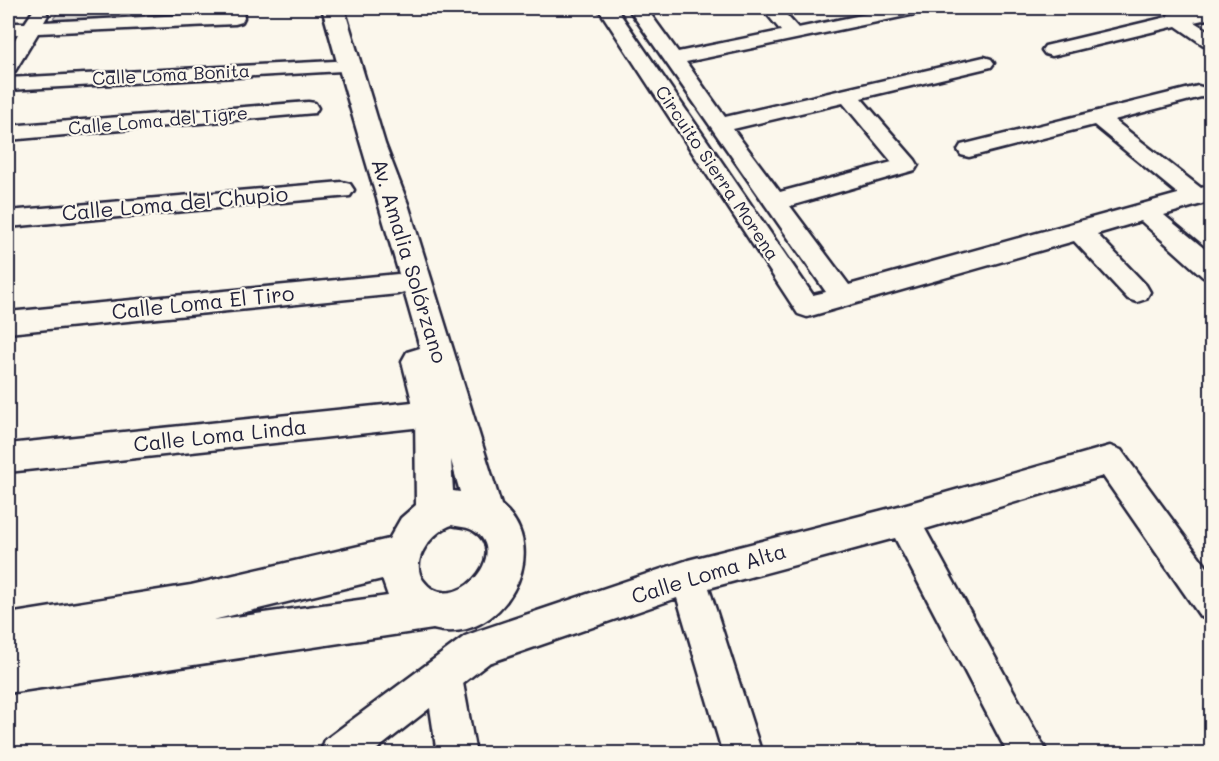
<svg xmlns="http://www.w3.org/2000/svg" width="1219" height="761" font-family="Mali,sans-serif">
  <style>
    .green { fill: #dbd8d3; stroke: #7e7d87; stroke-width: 1.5 }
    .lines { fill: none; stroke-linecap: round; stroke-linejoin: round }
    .minor-casing { stroke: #22223b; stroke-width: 5 }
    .major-casing { stroke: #22223b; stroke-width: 5 }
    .minor { fill: #fbf7ec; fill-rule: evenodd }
    .major { fill: #fbf7ec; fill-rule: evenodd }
    .labels { text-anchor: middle; stroke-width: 4.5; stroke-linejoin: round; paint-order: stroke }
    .far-street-label { font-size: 18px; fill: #22223b; stroke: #fbf7ec }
    .street-label { font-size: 21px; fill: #22223b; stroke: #fbf7ec }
  </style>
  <rect width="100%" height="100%" fill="#fbf7ec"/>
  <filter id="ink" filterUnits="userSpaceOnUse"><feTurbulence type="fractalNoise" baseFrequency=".0167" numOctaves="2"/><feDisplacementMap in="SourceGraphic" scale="12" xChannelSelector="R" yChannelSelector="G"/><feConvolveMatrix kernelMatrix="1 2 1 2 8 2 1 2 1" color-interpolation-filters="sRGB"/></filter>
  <g filter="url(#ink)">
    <path class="green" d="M61,8h167v5l-177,9z"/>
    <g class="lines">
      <g class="minor-casing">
        <path id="minor" d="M225,8h18l1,10 -2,4 -7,2 -197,9 -23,38 -7,2v-21l10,-18 -10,1v-12h17l8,-12h12l3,4 -4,7 181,-9z
          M598,8h18l197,287 13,-3 -198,-284h18l32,44 103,-21 -19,-23h18l18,20 98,-20h33l-3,4 -6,1 -234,49 39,55 259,-60 7,2 3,4 -3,4 -130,31 54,62 3,5 -3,5 -125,36 59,79 329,-91 -84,-69 -125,32 -8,-2 -3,-5 3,-5 237,-59 7,2 3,4 -3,4 -91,24 87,68 11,-3v16l-48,14 48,40v24l-9,-2 -62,-56 -44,13 49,51 4,7 -4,7 -9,3 -9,-3 -54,-58 -267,76 -9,-3zM843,103l49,59 -112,30 -47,-63z
          M1212,8v10l-18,4 18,11v15l-7,-2 -29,-20 -124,30 -7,-2 -3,-4 3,-4 122,-29 2,-3z
          M335,61l7,2 3,4 -3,4 -334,19v-12z
          M308,102l7,1 3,5 -3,5 -307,27v-14z
          M342,182l8,2 4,6 -4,6 -342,31v-16z
          M398,274l9,3 4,7 -4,7 -9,3 -390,39v-21z
          M432,400l10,4 5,9 -5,9 -10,4 -424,46v-28z
          M1110,446l11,4 91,124v47l-12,-5 -97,-140 -178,53 123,225h-40l-113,-216 -186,50 53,166h-39l-46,-156 -188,65 -26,20 13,71h-39l-7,-46 -59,46h-51l5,-14 140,-104 13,-5 210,-71 215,-55z"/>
      </g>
      <g class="major-casing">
        <path id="major" d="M322,8h22l41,136 23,60 93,301c56,47 -1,142 -68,124l-425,64v-79l183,-29 198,-46 12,-21 15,-13 -1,-92 -13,-52 5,-9 13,-4c-31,-113 -67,-226 -98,-340zM451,460l9,32 -7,-1zM452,525c7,2 17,2 22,6 39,23 -22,89 -51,49 -14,-20 10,-49 29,-55zM382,579l6,17 -175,24z"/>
      </g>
      <use href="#minor" class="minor"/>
      <use href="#major" class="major"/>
    </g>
  </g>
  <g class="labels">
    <g class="far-street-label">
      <text transform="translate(171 75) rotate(-3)" y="6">Calle Loma Bonita</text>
      <text transform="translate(158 121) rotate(-5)" y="6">Calle Loma del Tigre</text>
      <text transform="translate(717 173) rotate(56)" y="6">Circuito Sierra Morena</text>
    </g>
    <g class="street-label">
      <text transform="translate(175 204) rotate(-5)" y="7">Calle Loma del Chupio</text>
      <text transform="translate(409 261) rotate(73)" y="7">Av. Amalia Solórzano</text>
      <text transform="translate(203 303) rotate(-6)" y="7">Calle Loma El Tiro</text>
      <text transform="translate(220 436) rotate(-6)" y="7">Calle Loma Linda</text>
      <text transform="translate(709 574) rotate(-17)" y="7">Calle Loma Alta</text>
    </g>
  </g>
  <rect width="1219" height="761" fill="none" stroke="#fbf7ec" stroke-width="30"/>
  <rect x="15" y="15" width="1189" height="731" fill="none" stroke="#22223b" stroke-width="2" filter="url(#ink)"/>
</svg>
